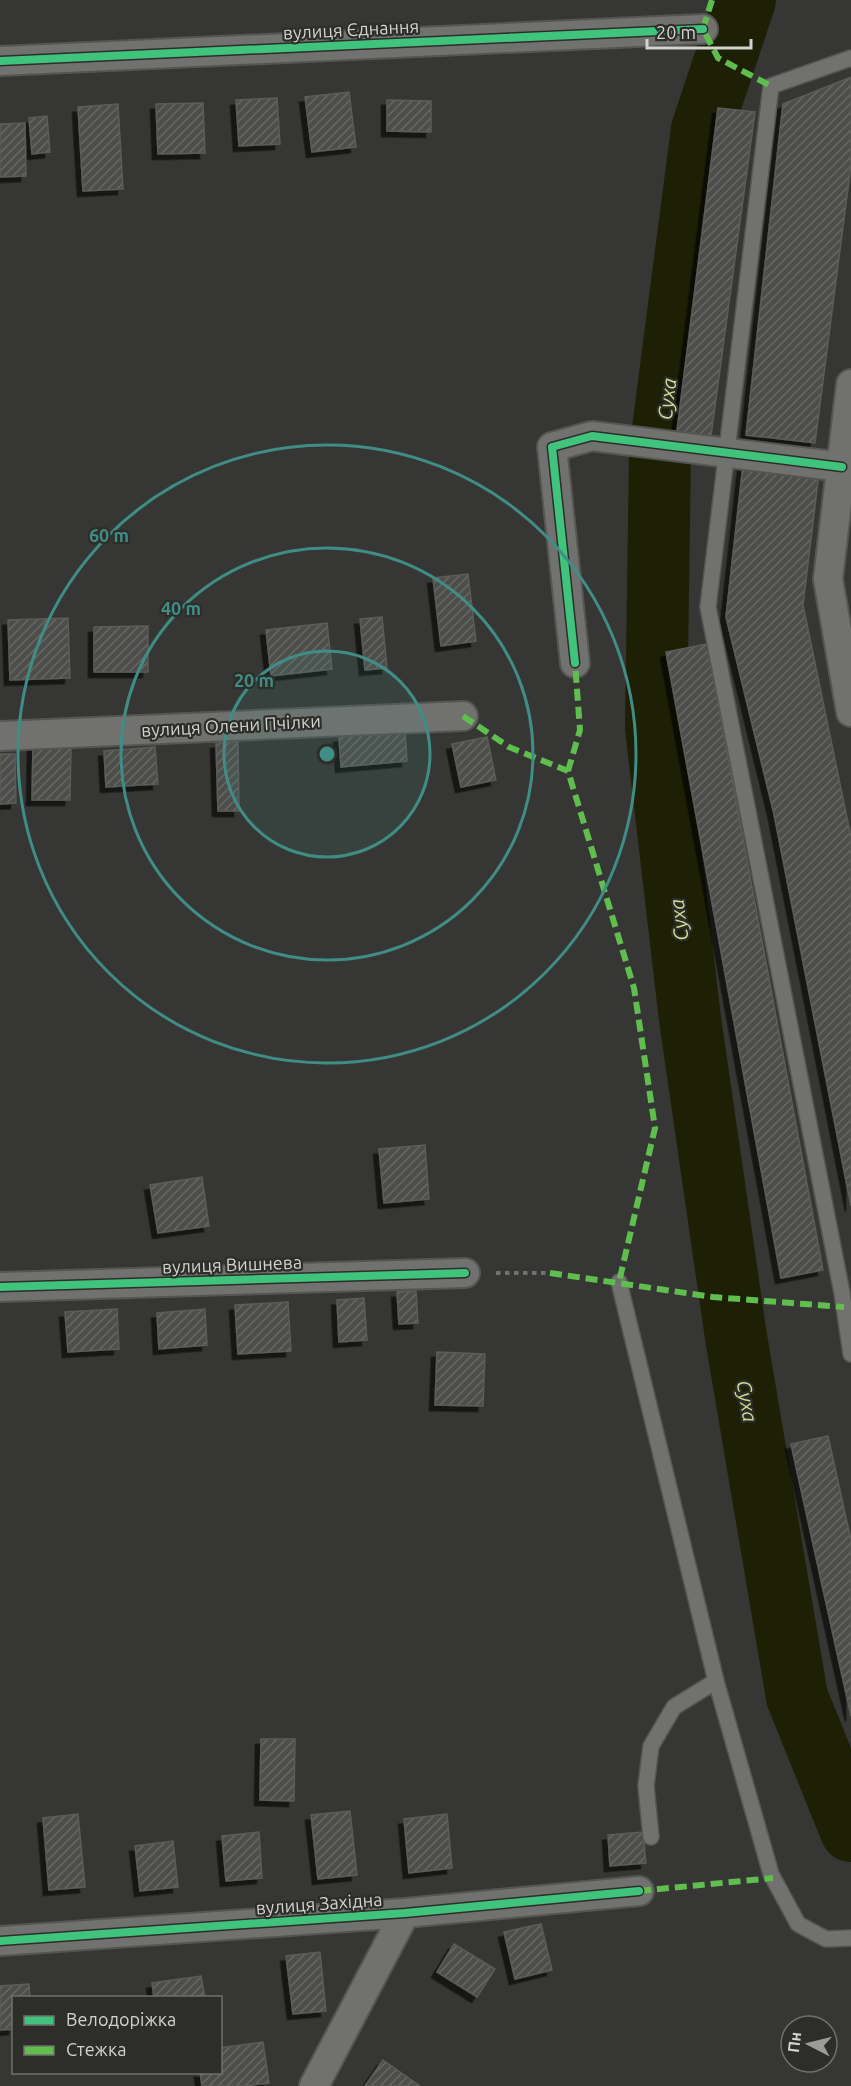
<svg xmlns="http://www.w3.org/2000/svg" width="851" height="2086" font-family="Ubuntu,sans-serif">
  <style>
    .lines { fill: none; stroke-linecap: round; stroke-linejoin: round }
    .river { stroke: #1d2005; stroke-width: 62 }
    .building { fill: url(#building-hatch); stroke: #5b5b59; stroke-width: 1.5; filter: url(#shadow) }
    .lane-casing { stroke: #555553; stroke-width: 18 }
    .street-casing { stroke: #555553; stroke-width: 32 }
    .path { stroke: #717170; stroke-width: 4; stroke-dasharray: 4.5 4.5; stroke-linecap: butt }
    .lane { stroke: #71716f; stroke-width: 15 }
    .street { stroke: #71716f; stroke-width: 28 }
    .quiet { stroke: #5fbe4e; stroke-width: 6; stroke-dasharray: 12 6; stroke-linecap: butt }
    .cycleway-casing { stroke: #2d2e29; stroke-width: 11 }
    .cycleway { stroke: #40c37c; stroke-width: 8 }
    .ring { fill: none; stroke: #408d86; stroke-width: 3 }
    .labels { text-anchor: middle; stroke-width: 4.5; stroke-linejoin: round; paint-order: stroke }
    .street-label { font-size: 18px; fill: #d2d2cf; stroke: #2d2e29 }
    .water-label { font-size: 20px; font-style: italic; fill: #d0dc92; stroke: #2d2e29 }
    .centre { fill: #408d86; stroke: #2d2e29; stroke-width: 3 }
    .ring-label { font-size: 18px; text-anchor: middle; font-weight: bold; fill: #408d86; stroke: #2d2e29; stroke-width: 4.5; stroke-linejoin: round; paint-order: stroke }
  </style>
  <defs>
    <pattern id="building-hatch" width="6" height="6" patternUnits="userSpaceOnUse" patternTransform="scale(1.5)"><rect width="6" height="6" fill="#4d4e4b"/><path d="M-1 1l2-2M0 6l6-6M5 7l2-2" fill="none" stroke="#666764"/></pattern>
    <filter id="shadow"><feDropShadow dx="-5.5" dy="5.5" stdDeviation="0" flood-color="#0009"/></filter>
  </defs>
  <rect width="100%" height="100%" fill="#363734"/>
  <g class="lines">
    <path class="river" d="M745,0l-43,129 -42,323 -4,276 34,291 46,318 61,360 54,134"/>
  </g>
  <path class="building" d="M851,77v88l-36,278 -69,-8 37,-331z
    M349,92l7,55 -44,5 -7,-55z
    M277,98l3,46 -41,2 -3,-46z
    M387,100l44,1v31l-44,-1z
    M203,103l2,50 -47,1 -2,-50z
    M118,104l5,85 -40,2 -5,-84z
    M718,108l37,4 -45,331 -34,-5z
    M47,116l3,36 -18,2 -3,-36z
    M25,123l1,53 -26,1v-53z
    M743,465l76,8 -16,132 48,232v369l-77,-392 -48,-197z
    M468,574l8,67 -35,5 -8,-68z
    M382,617l5,51 -22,2 -5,-51z
    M68,618l2,60 -60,2 -2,-60z
    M327,623l5,46 -61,7 -5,-46z
    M148,626v46h-54v-45z
    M707,644l116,626 -42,8 -115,-626z
    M405,731l2,30 -66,6 -2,-30z
    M487,737l9,43 -35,7 -9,-43z
    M238,742l1,69h-21l-2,-68z
    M33,745h38l-1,55h-38z
    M155,747l3,37 -52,3 -2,-36z
    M0,754h15l1,49 -16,1z
    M425,1145l4,54 -45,4 -5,-54z
    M202,1177l7,49 -51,7 -8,-48z
    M416,1291l2,32 -19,1 -2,-32z
    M364,1298l3,42 -28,2 -2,-42z
    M288,1302l3,49 -53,3 -3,-49z
    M117,1309l2,40 -51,3 -3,-40z
    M205,1309l2,36 -48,4 -2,-36z
    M437,1352l48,2 -2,52 -48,-1z
    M828,1436l23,104v176l-60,-272z
    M261,1739h34l-1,62 -34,-1z
    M350,1811l7,64 -39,4 -7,-64z
    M78,1814l7,73 -36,3 -6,-72z
    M447,1814l5,54 -43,5 -5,-54z
    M259,1832l3,46 -36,3 -4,-45z
    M643,1832l3,31 -36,3 -2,-31z
    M173,1841l5,46 -38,4 -5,-45z
    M541,1924l11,46 -37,9 -11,-47z
    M454,1944l41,25 -18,28 -40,-25z
    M320,1952l6,59 -33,3 -7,-58z
    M201,1976l4,22h-51l-2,-15z
    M29,1984l1,14h-16v31l-14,1v-44z
    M263,2042l6,41 -25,3h-42l-2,-14h20v-24z
    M383,2060l37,26h-55z"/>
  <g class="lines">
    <g class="lane-casing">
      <path id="lane" d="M851,58l-80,28 -63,521 134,686 9,61
        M619,1282l97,399 55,193 27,50 28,15 25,-1
        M651,1837l-5,-51 5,-40 23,-39 42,-26"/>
    </g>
    <g class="street-casing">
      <path id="street" d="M0,61l703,-32
        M851,384l-23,195 23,133
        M575,663l-23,-216 40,-11 250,31
        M0,736l463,-20
        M0,1287l465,-14
        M0,1941l405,-28 234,-22
        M314,2086l91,-173"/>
    </g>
    <path class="path" d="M496,1273h54"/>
    <use href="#lane" class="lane"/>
    <use href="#street" class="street"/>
    <path class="quiet" d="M712,0l-9,29 15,29 53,28
      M463,716l46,31 59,24 66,217 21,140 -36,154
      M568,771l12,-41 -5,-67
      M550,1273l163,24 131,10
      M639,1891l134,-13"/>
    <g class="cycleway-casing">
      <path id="cycleway" d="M0,61l703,-32
        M575,663l-23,-216 40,-11 250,31
        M0,1287l465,-14
        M0,1941l405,-28 234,-22"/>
    </g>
    <use href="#cycleway" class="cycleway"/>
  </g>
  <circle cx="327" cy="754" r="103" fill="#408d86" fill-opacity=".12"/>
  <g class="ring">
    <circle cx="327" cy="754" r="103"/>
    <circle cx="327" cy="754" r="206"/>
    <circle cx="327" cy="754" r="309"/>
  </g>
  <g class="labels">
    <g class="street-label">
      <text transform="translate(351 30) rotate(-3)" y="6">вулиця Єднання</text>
      <text transform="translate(231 726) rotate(-3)" y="6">вулиця Олени Пчілки</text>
      <text transform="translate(232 1265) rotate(-2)" y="6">вулиця Вишнева</text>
      <text transform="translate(319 1904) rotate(-4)" y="6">вулиця Західна</text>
    </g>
    <g class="water-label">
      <text transform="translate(667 399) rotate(-83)" y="7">Суха</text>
      <text transform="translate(679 920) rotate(-97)" y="7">Суха</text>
      <text transform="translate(747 1401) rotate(80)" y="7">Суха</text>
    </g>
  </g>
  <circle cx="327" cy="754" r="9" class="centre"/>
  <g class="ring-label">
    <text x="109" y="542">60 m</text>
    <text x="181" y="615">40 m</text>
    <text x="254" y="687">20 m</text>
  </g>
  <rect x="12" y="1996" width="210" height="78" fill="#2d2e29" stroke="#6f706b" stroke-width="1.5"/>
  <rect x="24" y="2016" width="30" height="9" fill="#40c37c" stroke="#6f706b" stroke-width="1.5"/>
  <text x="66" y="2026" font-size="18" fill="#d2d2cf">Велодоріжка</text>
  <rect x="24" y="2046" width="30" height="9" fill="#5fbe4e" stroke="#6f706b" stroke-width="1.5"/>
  <text x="66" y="2056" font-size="18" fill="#d2d2cf">Стежка</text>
  <g transform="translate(809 2044) rotate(277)"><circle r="28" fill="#2d2e29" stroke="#6f706b" stroke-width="1.5"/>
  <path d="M0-4.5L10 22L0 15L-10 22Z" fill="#9b9c99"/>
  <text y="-9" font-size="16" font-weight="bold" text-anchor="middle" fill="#d2d2cf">Пн</text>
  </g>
  <path d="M647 39v9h104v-9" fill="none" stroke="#d2d2cf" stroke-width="3"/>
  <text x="656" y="39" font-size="18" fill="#d2d2cf" stroke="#2d2e29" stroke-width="4.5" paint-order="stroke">20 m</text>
</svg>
